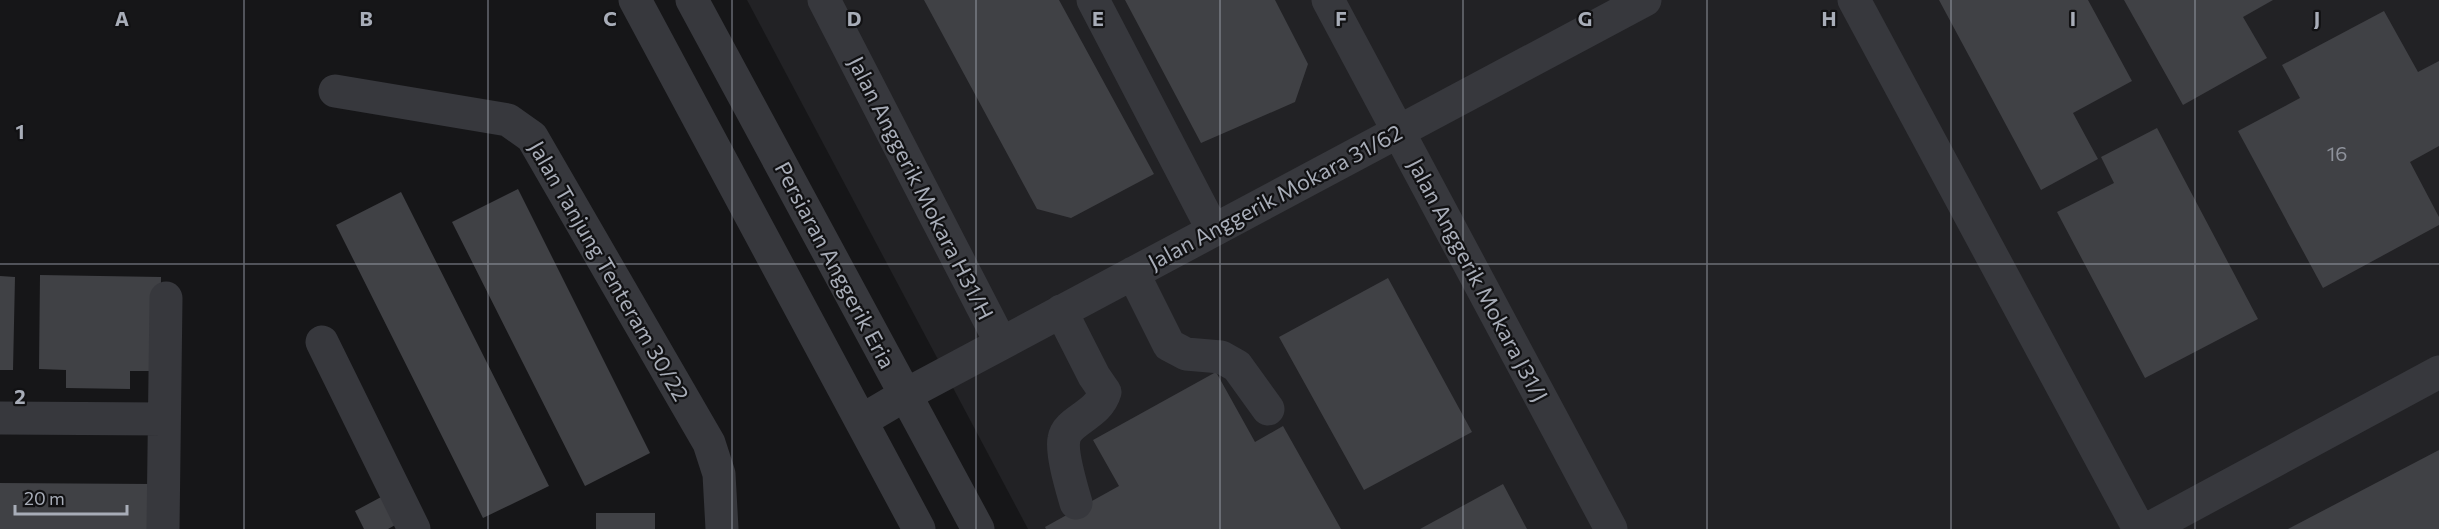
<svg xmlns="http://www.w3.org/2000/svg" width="2439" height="529" font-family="Commissioner,sans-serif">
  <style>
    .built { fill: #222225 }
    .building { fill: #404145 }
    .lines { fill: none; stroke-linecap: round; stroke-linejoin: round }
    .minor { stroke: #37383d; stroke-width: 33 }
    .grid { fill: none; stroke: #a8adb8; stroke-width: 1.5; stroke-opacity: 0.55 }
    .labels { text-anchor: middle; stroke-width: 4.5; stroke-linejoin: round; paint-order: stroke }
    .number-label { font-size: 20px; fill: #8e929b }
    .street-label { font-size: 22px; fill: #a8adb8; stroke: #111113 }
    .grid-label { font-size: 20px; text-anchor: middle; font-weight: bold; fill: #a8adb8; stroke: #111113; stroke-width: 4.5; stroke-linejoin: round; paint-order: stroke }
  </style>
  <rect width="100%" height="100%" fill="#161618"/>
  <path class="built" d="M747,0h1692v529h-1411z"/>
  <path class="building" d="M924,0h135l95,174 -83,44 -34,-9z
    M1125,0h150l33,64 -13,38 -94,41z
    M1939,0h149l44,81 -59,32 25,46 -57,31z
    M2124,0h149l-30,17 24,41 -84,47z
    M2384,11l34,61 21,-11v85l-29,16 29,55v8l-116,63 -85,-157 62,-33 -18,-33z
    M2157,128l101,191 -113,59 -88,-166 57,-29 -13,-26z
    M518,189l132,264 -65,33 -133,-264z
    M401,192l148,294 -66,32 -147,-293z
    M40,275l121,2 -1,94h-30v18l-64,-1v-18l-27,-1z
    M0,276l15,1 -2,93h-13z
    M1388,278l84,154 -108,58 -85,-153z
    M1216,372l39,70 28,-16 58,103h-295l-1,-2 74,-41 -26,-46z
    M2439,450v79h-151z
    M0,483l152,1v45h-152z
    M1503,484l24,45h-107z
    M383,496l14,28 -9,5h-24l-9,-18z
    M596,513h59v16h-59z"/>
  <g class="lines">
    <path class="minor" d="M635,0l284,529
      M692,0l286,529
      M824,0l177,343
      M1093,0l120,230
      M1328,0l283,529
      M1854,0l285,529
      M335,91l173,29 24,17 177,306 10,31 3,55
      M1133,273l36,72 17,9 35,3 16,9 31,43
      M1061,311l33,65 11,16c-7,24 -38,28 -41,47 -3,14 8,50 12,64
      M322,342l92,187
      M0,418l164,1
      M861,421l44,-26 740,-395
      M163,529l3,-231
      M2148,529l291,-157"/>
  </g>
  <path class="grid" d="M244,0v529M488,0v529M732,0v529M976,0v529M1220,0v529M1463,0v529M1707,0v529M1951,0v529M2195,0v529M0,264h2439"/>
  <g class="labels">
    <g class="number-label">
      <text x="2337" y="161">16</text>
    </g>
    <g class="street-label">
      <text transform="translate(921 188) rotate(63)" y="8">Jalan Anggerik Mokara H31/H</text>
      <text transform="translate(1275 197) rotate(-28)" y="8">Jalan Anggerik Mokara 31/62</text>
      <text transform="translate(835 265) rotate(62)" y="8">Persiaran Anggerik Eria</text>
      <text transform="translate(609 271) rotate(60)" y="8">Jalan Tanjung Tenteram 30/22</text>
      <text transform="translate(1478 280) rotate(62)" y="8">Jalan Anggerik Mokara J31/J</text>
    </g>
  </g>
  <g class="grid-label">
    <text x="122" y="26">A</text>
    <text x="366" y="26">B</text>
    <text x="610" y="26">C</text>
    <text x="854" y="26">D</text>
    <text x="1098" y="26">E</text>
    <text x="1341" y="26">F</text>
    <text x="1585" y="26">G</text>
    <text x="1829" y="26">H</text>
    <text x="2073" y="26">I</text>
    <text x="2317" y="26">J</text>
    <text x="20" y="139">1</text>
    <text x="20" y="404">2</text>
  </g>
  <path d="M15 505v9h112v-9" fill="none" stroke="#a8adb8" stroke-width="3"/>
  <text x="24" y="505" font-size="18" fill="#a8adb8" stroke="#111113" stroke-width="4.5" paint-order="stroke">20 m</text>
</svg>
